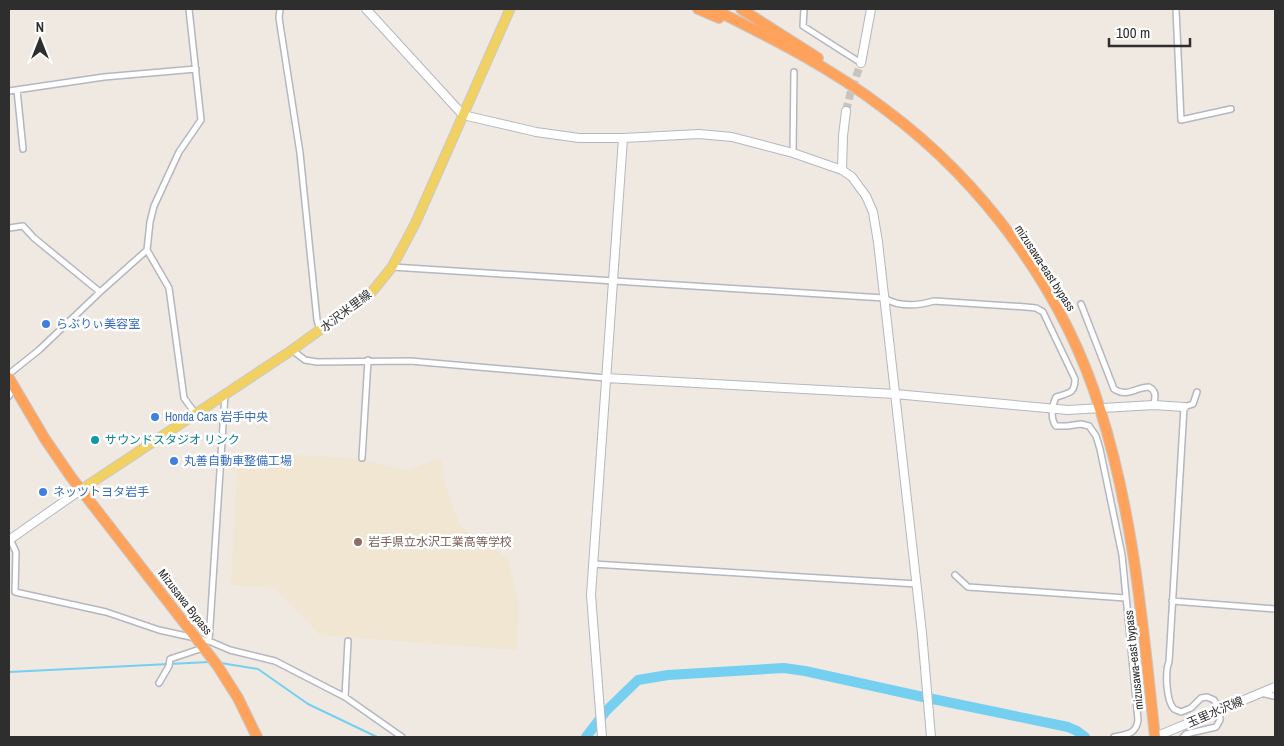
<svg xmlns="http://www.w3.org/2000/svg" width="1284" height="746" font-family="'Archivo Narrow','Noto Sans JP',sans-serif">
  <style>
    .education { fill: #f0e6d1 }
    .lines { fill: none; stroke-linecap: round; stroke-linejoin: round }
    .stream { stroke: #75cff0; stroke-width: 2 }
    .river { stroke: #75cff0; stroke-width: 10 }
    .secondary-tunnel { stroke: #c8c4bd; stroke-width: 8; stroke-dasharray: 8 4; stroke-linecap: butt }
    .street-casing { stroke: #b4b7c1; stroke-width: 8 }
    .secondary-casing { stroke: #b4b7c1; stroke-width: 10 }
    .primary-casing { stroke: #c9c9c9; stroke-width: 11 }
    .highway-casing { stroke: #c9c9c9; stroke-width: 12 }
    .street { stroke: #fff; stroke-width: 5 }
    .secondary { stroke: #fff; stroke-width: 8 }
    .primary { stroke: #f2d163; stroke-width: 9 }
    .highway { stroke: #ffa35c; stroke-width: 10 }
    .shop-dot { fill: #3f7fe0; stroke: #fff; stroke-width: 2 }
    .culture-dot { fill: #0f9aa8; stroke: #fff; stroke-width: 2 }
    .education-dot { fill: #8d6e63; stroke: #fff; stroke-width: 2 }
    .labels { text-anchor: middle; stroke-width: 5; stroke-linejoin: round; paint-order: stroke }
    .street-label { font-size: 12px; fill: #2e2e2e; stroke: #fff }
    .shop-label { font-size: 12px; fill: #366cbe; stroke: #fff; text-anchor: start }
    .culture-label { font-size: 12px; fill: #0d838f; stroke: #fff; text-anchor: start }
    .education-label { font-size: 12px; fill: #785e54; stroke: #fff; text-anchor: start }
  </style>
  <rect width="100%" height="100%" fill="#efe9e1"/>
  <path class="education" d="M238,452l111,6 60,12 28,-11 4,1 3,20 16,46 47,31 12,49 -2,44 -197,-15 -45,-47 -44,-3z"/>
  <g class="lines">
    <path class="stream" d="M221,663l37,6 50,35 69,33
      M9,672l200,-10"/>
    <path class="river" d="M586,737l20,-26 32,-31 30,-5 116,-7 21,3 118,26 145,30 9,4 8,6"/>
    <path class="secondary-tunnel" d="M846,111l5,-20 10,-28"/>
    <g class="street-casing">
      <path id="street" d="M189,9l12,111 -22,32 -25,54 -4,16 -3,28 22,38 15,110 11,15
        M280,9l-1,9 21,135 17,167 3,10
        M804,9l-1,17 58,37
        M1176,9l5,111 50,-11
        M17,90l6,59
        M9,91l95,-14 92,-8
        M793,153l1,-81
        M9,228l14,-2 11,12 66,54
        M392,267l492,31c15,9 33,8 50,3l92,6 10,1 7,4 32,67c0,15 -7,14 -19,18 -4,8 -6,22 0,29h11l14,-2 8,2 7,10 4,13 22,106 16,165c-2,15 -12,14 -24,17
        M1081,304l33,85c13,9 22,-2 35,-2 8,4 6,10 5,18
        M292,350l13,10 12,2 93,-1 196,17
        M9,374l30,-24 61,-58 47,-42
        M9,396l5,-9
        M362,458l6,-98
        M10,539l6,13 -1,40 91,20 53,18 50,11 21,9 45,11 70,36 57,40
        M593,564l324,20
        M955,575l13,12 158,11
        M1172,601l103,8
        M209,641l16,-247
        M159,683l10,-17 1,-7 33,-11
        M1261,693l12,3 2,-1
        M345,697l3,-56
        M1183,737l3,-3 30,-7 4,-7 -1,-11 -5,-9 -7,-3 -6,1 -10,10 -10,4c-2,-1 -5,-2 -7,-3 -8,-8 -9,-38 -5,-47l15,-255 9,-3 4,-12"/>
    </g>
    <g class="secondary-casing">
      <path id="secondary" d="M366,9l97,106 73,17 43,6h44l76,-4 33,3 61,16 49,17 10,7 14,19 7,16 5,30 44,391 9,104
        M861,63l10,-54
        M842,170l1,-34 3,-25
        M606,378l289,16 173,16 86,-5 30,2
        M9,540l73,-51
        M602,737l-11,-142 32,-457
        M1155,737l120,-50"/>
    </g>
    <g class="primary-casing">
      <path id="primary" d="M82,489l210,-139 79,-57 21,-26 23,-43 95,-215"/>
    </g>
    <g class="highway-casing">
      <path id="highway" d="M698,9l21,9
        M713,9c59,29 120,60 173,101 98,73 178,182 214,299 34,107 43,218 55,328
        M741,9l77,49
        M9,378l36,61 26,38 146,188 21,33 19,39"/>
    </g>
    <use href="#street" class="street"/>
    <use href="#secondary" class="secondary"/>
    <use href="#primary" class="primary"/>
    <use href="#highway" class="highway"/>
  </g>
  <g class="shop-dot">
    <circle cx="46" cy="324" r="5"/>
    <circle cx="155" cy="417" r="5"/>
    <circle cx="174" cy="461" r="5"/>
    <circle cx="43" cy="492" r="5"/>
  </g>
  <circle class="culture-dot" cx="95" cy="440" r="5"/>
  <circle class="education-dot" cx="358" cy="542" r="5"/>
  <g class="labels">
    <g class="street-label">
      <text transform="translate(1045 268) rotate(57)" y="4">mizusawa-east bypass</text>
      <text transform="translate(346 311) rotate(-37)" y="4">水沢米里線</text>
      <text transform="translate(185 602) rotate(52)" y="4">Mizusawa Bypass</text>
      <text transform="translate(1134 660) rotate(-96)" y="4">mizusawa-east bypass</text>
      <text transform="translate(1215 712) rotate(-23)" y="4">玉里水沢線</text>
    </g>
    <g class="shop-label">
      <text x="56" y="328">らぶりぃ美容室</text>
      <text x="165" y="421">Honda Cars 岩手中央</text>
      <text x="184" y="465">丸善自動車整備工場</text>
      <text x="53" y="496">ネッツトヨタ岩手</text>
    </g>
    <g class="culture-label">
      <text x="105" y="444">サウンドスタジオ リンク</text>
    </g>
    <g class="education-label">
      <text x="368" y="546">岩手県立水沢工業高等学校</text>
    </g>
  </g>
  <rect width="1284" height="746" fill="none" stroke="#2e2e2e" stroke-width="20"/>
  <g transform="translate(40 40)" stroke="#ffffff" stroke-width="4" paint-order="stroke">
  <path d="M0-4L9 19L0 12L-9 19Z" fill="#2e2e2e"/>
  <text y="-8" font-size="14" font-weight="bold" text-anchor="middle" fill="#2e2e2e">N</text>
  </g>
  <path d="M1109 38v8h81v-8" fill="none" stroke="#2e2e2e" stroke-width="2.5"/>
  <text x="1116" y="38" font-size="15" fill="#2e2e2e" stroke="#ffffff" stroke-width="4" paint-order="stroke">100 m</text>
</svg>
